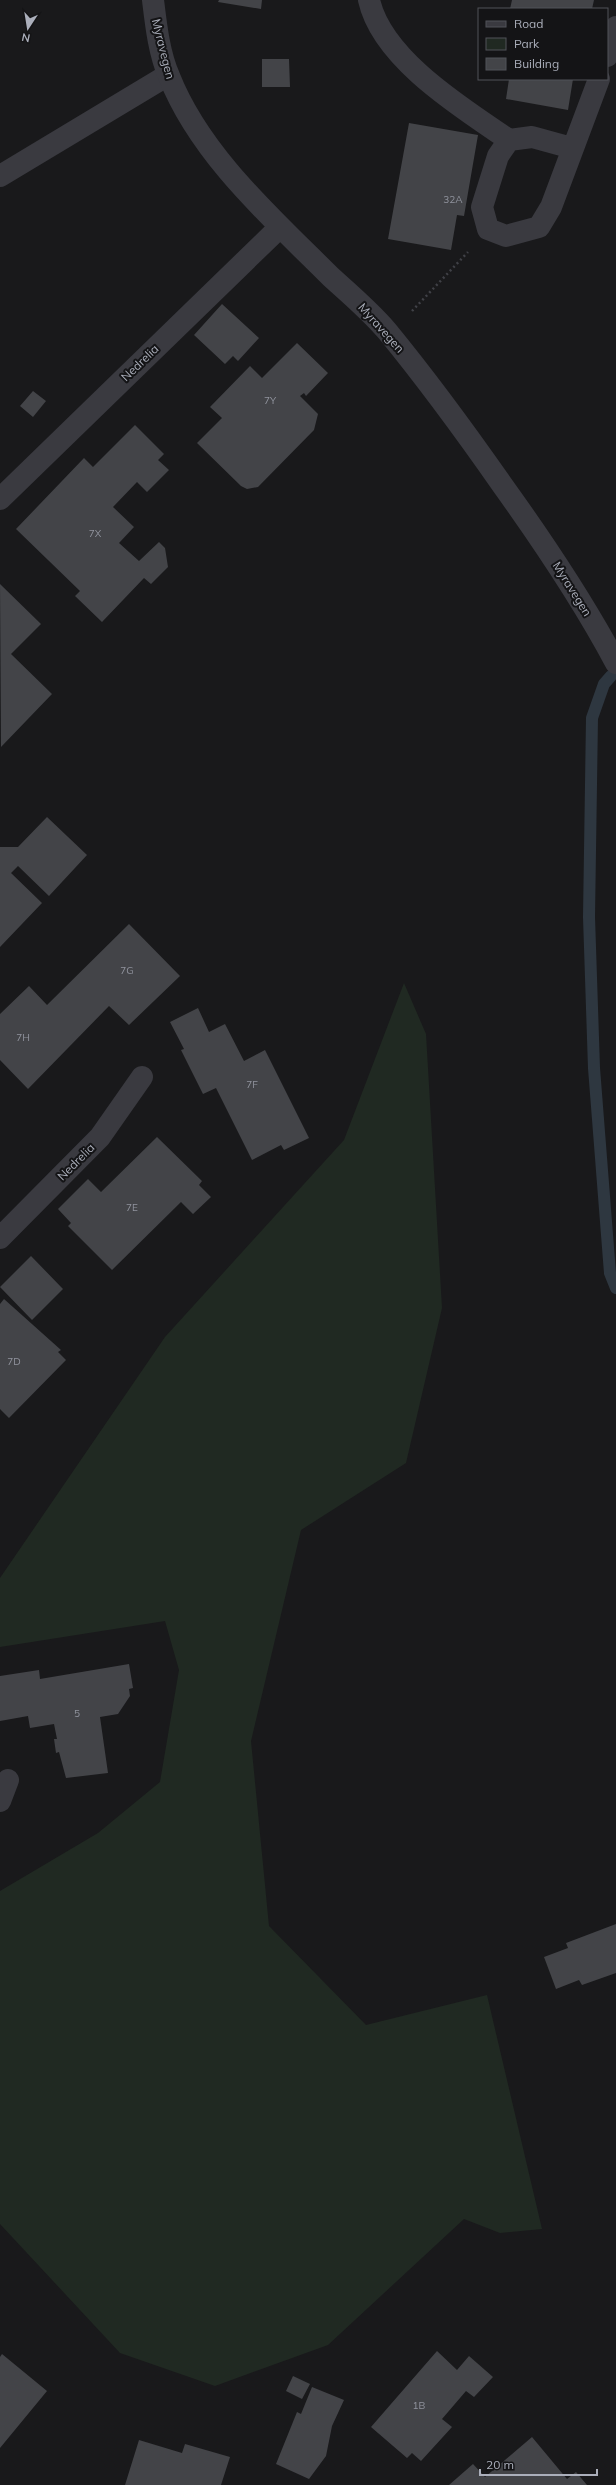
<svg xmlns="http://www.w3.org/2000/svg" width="616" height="2485" font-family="Mulish,sans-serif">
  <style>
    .green { fill: #202922 }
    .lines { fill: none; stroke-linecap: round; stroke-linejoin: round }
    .stream { stroke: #2e3740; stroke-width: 12 }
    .building { fill: #434448 }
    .path { stroke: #404147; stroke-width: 2.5; stroke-dasharray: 2 3; stroke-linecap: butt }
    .lane { stroke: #3a3a40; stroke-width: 22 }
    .street { stroke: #3a3a40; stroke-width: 22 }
    .labels { text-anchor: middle; stroke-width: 4; stroke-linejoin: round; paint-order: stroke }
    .number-label { font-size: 10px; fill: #91949e }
    .street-label { font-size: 12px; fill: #abafbb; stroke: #141416 }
  </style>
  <rect width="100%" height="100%" fill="#19191b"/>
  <path class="green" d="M404,983l22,51 16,274 -36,155 -105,67 -50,211 18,185 97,99 121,-30 55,234 -42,4 -36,-14 -136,126 -113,41 -95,-33 -120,-129v-333l98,-58 62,-51 19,-112 -14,-49 -165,26v-69l165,-241 179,-197z"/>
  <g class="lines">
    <path class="stream" d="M611,676l-7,8 -12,34 -3,199 5,151 16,205 6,15"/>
  </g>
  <path class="building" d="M219,0h43l-1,9 -43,-7z
    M512,0h82l-2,9h-82z
    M262,59h27l1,28h-28z
    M509,79h64l-5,31 -62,-11z
    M409,123l69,12 -14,81 -7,-1 -6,35 -63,-11z
    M222,304l37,34 -21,23 -5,-5 -8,8 -31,-29z
    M297,343l31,30 -22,23 -2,-3 -4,3 18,18 -4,16 -56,57 -11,2 -6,-3 -44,-43 25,-25 -12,-11 40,-41 12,12z
    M33,391l13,10 -13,16 -13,-11z
    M135,425l29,29 -6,6 11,10 -22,22 -10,-10 -24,25 21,20 -15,16 20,18 20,-19 6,6 3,19 -17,17 -7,-6 -42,44 -27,-26 5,-5 -64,-62 68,-71 9,9z
    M0,584l41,40 -30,30 41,40 -51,53z
    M47,817l40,38 -38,41 -31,-30 -7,7 31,30 -42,44v-100h18z
    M129,924l51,52 -51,49 -20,-19 -81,83 -28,-29v-46l29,-28 18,19z
    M198,1008l11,24 16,-8 19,37 21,-11 44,88 -25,12 -3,-5 -29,15 -36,-72 -13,6 -22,-44 3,-1 -14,-27z
    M157,1137l45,44 -3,4 12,12 -18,17 -12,-12 -69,68 -44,-44 3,-3 -13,-14 30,-30 13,13z
    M31,1256l32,33 -31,31 -32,-33z
    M4,1299l57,51 -3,2 8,8 -57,58 -9,-9v-105z
    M129,1664l4,24 -4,1 1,7 -12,18 -18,3 8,56 -42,5 -7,-26 -3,1 -2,-14h3l-3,-15 -24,4 -2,-12 -28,5v-45l39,-6 1,9z
    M616,1924v49l-34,12 -3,-5 -23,9 -12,-32 24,-9 -2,-5z
    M437,2351l20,19 12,-14 24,21 -19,20 -8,-6 -24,28 10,8 -31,34 -9,-8 -5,5 -36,-31z
    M2,2354l45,37 -47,57v-91z
    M293,2376l17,8 -8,15 -16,-8z
    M312,2387l32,13 -12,26 -6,30 -17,23 -33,-15 21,-52 4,2z
    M532,2437l35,42 9,-7 11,13h-138l24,-21 12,13z
    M139,2440l43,13 3,-9 45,13 -9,28h-96z"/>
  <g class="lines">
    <path class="path" d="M412,311l56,-59"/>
    <path class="lane" d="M369,0c13,59 93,108 140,140
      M607,56l9,-29
      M572,148l-40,-11 -23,3 -11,16 -16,51 6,22 18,7 33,-9 12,-20 48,-128
      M0,176l168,-101
      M0,1801l8,-21"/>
    <path class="street" d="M153,0c3,25 6,53 16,76 31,79 103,142 162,201 19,17 40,35 56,54 41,50 79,102 116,155 41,57 80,115 113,177
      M0,499l280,-272
      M0,1238l100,-101 42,-60"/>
  </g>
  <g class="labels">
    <g class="number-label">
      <text x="453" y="203">32A</text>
      <text x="270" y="404">7Y</text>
      <text x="95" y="537">7X</text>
      <text x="127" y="974">7G</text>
      <text x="23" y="1041">7H</text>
      <text x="252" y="1088">7F</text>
      <text x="132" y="1211">7E</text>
      <text x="14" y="1365">7D</text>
      <text x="77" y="1717">5</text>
      <text x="419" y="2409">1B</text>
    </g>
    <g class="street-label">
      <text transform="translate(163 49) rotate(76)" y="4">Myravegen</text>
      <text transform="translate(381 328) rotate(48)" y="4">Myravegen</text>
      <text transform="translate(140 363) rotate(-44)" y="4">Nedrelia</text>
      <text transform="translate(572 589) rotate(58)" y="4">Myravegen</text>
      <text transform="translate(76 1162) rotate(-45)" y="4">Nedrelia</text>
    </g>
  </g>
  <rect x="478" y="8" width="130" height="72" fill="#141416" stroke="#505258"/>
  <rect x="486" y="21" width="20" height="6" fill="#3a3a40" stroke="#505258"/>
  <text x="514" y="28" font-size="12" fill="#abafbb">Road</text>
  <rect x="486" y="38" width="20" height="12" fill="#202922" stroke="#505258"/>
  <text x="514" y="48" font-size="12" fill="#abafbb">Park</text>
  <rect x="486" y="58" width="20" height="12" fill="#434448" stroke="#505258"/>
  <text x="514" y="68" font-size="12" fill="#abafbb">Building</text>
  <g transform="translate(28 28) rotate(192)" stroke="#141416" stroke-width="3" paint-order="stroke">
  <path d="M0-3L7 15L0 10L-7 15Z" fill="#abafbb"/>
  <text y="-6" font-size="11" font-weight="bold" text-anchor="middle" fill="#abafbb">N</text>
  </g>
  <path d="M480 2469v6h117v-6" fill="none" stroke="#abafbb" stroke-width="2"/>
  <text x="486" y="2469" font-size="12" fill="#abafbb" stroke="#141416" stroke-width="3" paint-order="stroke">20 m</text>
</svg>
